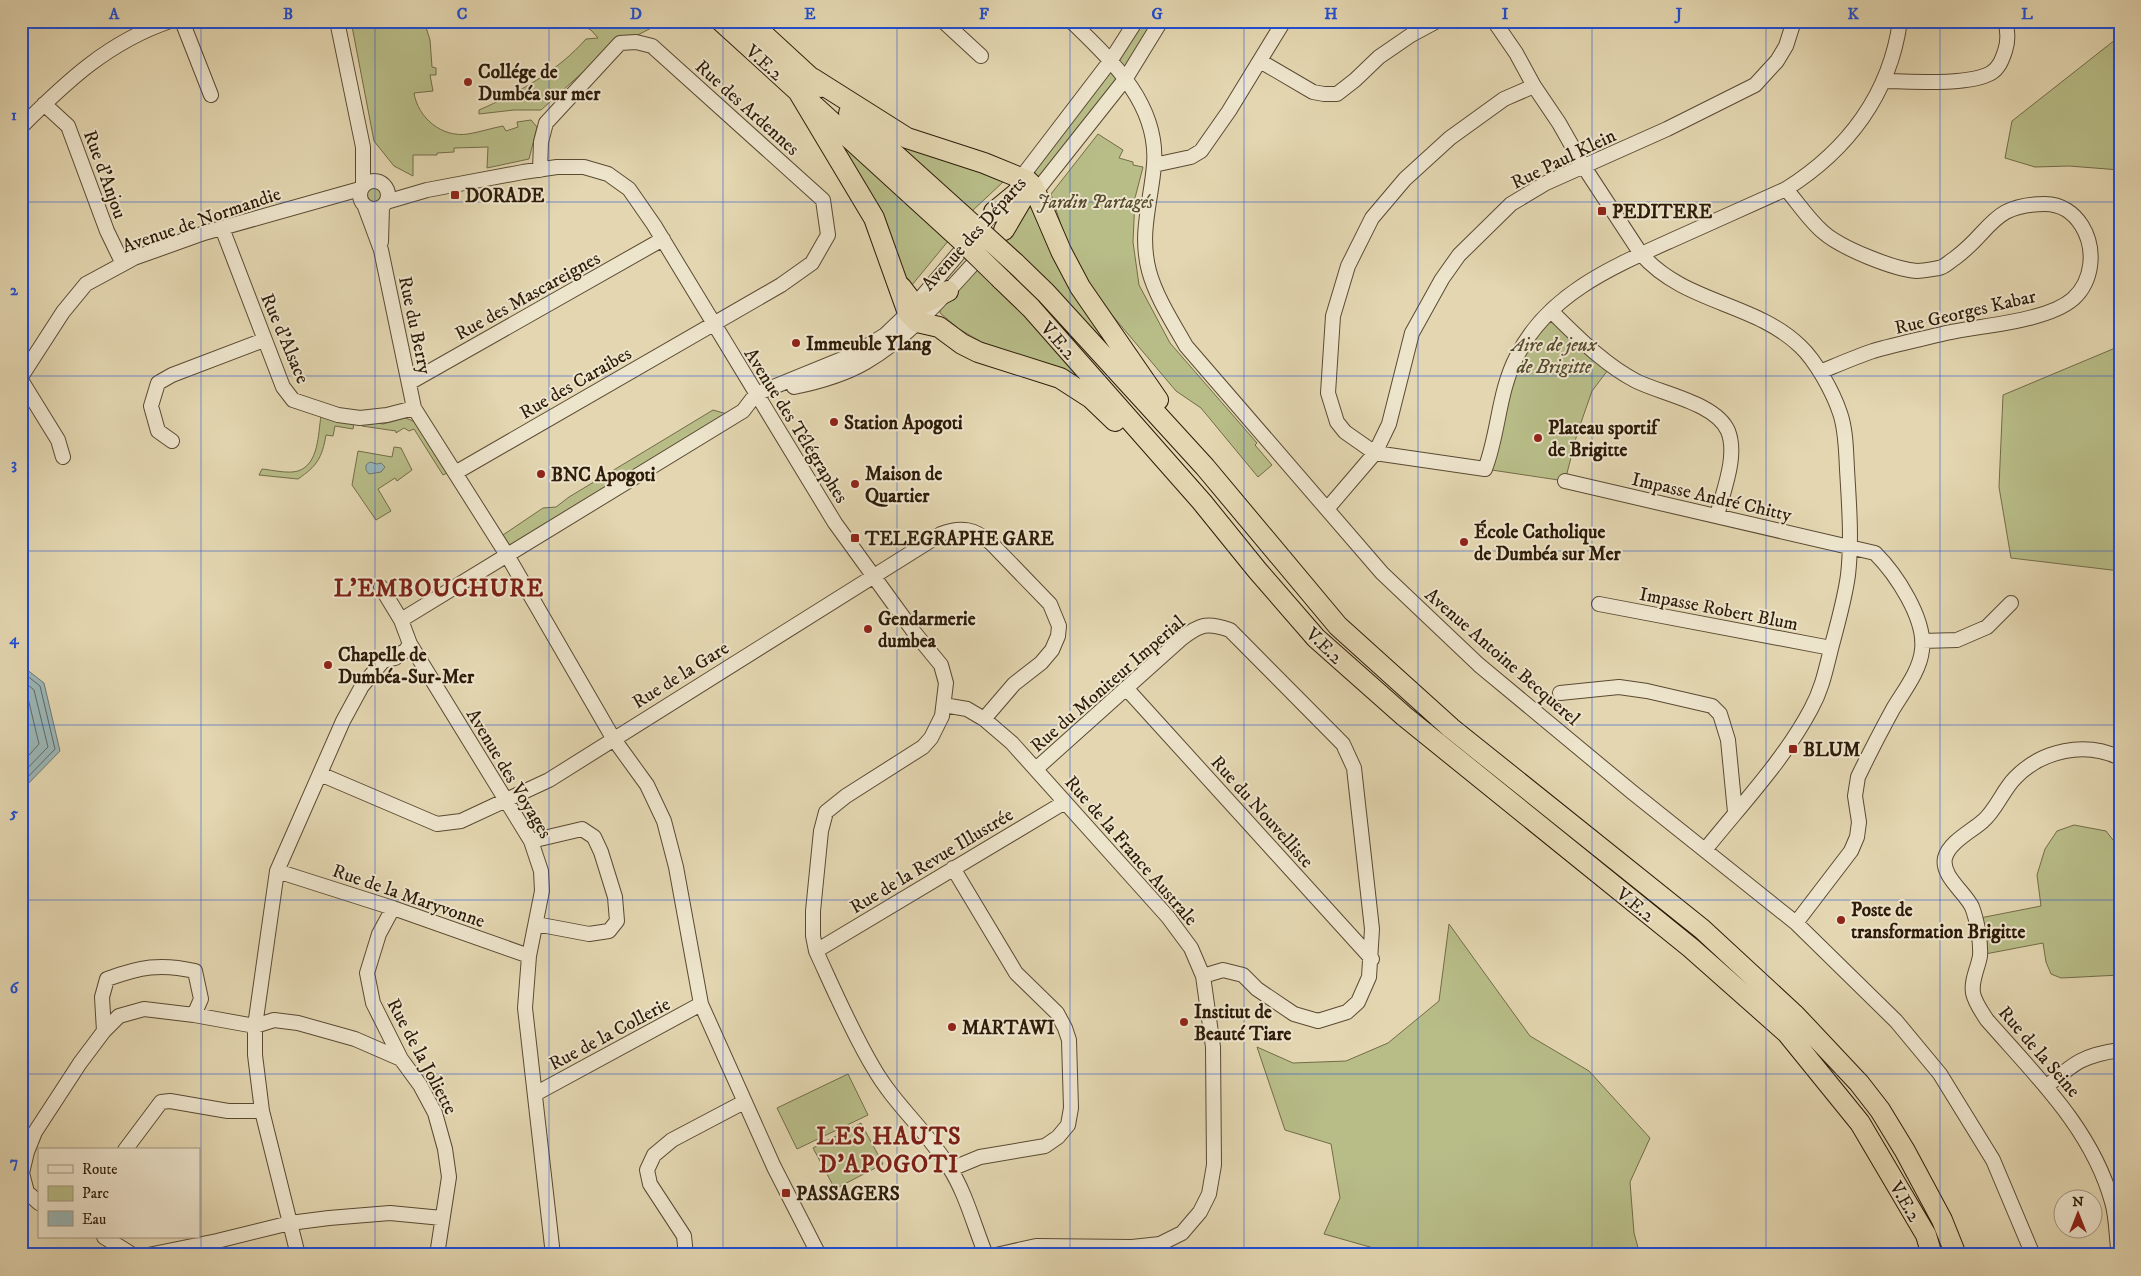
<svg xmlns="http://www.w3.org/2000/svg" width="2141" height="1276" font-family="'IM FELL DW Pica',serif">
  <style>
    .green { fill: #b8bd88; stroke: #726c48 }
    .water { fill: #9ab6b7; stroke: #6e7871 }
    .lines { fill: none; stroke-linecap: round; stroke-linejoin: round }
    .shore { stroke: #646860; stroke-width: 1 }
    .minor-casing { stroke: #5a4a32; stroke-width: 16 }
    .highway-casing { stroke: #2d1b08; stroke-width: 22 }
    .minor { stroke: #ede4cc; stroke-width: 14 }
    .highway { stroke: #e3d6b0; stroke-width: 20 }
    .highway-bridge-casing { stroke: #2d1b08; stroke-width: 22; stroke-linecap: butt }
    .highway-bridge { stroke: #e3d6b0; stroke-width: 20 }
    .grid { fill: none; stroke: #1d4ed8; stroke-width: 1; stroke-opacity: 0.55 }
    .poi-dot { fill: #8f2418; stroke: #ede4cc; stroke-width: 2 }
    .labels { text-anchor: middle; stroke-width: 4; stroke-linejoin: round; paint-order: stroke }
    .street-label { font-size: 19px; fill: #2d1b08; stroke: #ede4cc }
    .poi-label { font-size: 19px; font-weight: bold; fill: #2d1b08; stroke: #ede4cc; text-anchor: start }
    .park-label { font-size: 19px; font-style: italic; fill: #574c2e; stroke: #ede4cc }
    .district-label { font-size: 24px; font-weight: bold; letter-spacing: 1px; fill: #7a1f14; stroke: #ede4cc }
    .neatline { fill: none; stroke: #1d4ed8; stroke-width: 2 }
    .grid-label { font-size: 16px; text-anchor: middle; font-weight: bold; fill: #1d4ed8 }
  </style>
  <rect width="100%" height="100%" fill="#e3d6b0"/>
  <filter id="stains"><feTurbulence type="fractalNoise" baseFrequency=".004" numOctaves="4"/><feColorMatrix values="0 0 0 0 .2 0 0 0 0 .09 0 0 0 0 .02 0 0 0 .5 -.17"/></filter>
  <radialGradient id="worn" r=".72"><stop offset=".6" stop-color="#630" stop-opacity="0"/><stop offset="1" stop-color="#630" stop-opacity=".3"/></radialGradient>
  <path class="green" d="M351,21h73l6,19 2,27 4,1v7h-6l3,16 -19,2c4,25 28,45 54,41 12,-2 24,-6 35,-8l3,5 12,-4 -1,-5 14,-2 6,7 -8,32 -42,9 1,-21 -34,1v4l-17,1v2h-24v21l-19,-10 -20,-25z
    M574,21h79v6l-49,26 -63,57h-27l-35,4v-4c39,-17 79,-39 107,-71l12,-1 -7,-8z
    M1136,21h25l-125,171 -15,-14z
    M2120,36v134l-51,-4 -34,1 -30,-9 7,-37z
    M885,133l116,45 2,4 -32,30z
    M1098,134l25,16 -4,8 14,4v3l10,2 -8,31 -2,44 6,43 31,58 87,100 -2,2 17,20 -14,12 -57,-69 -25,-17 -75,-89 -25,-39 -15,-38 -10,-31z
    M836,139l113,101 -37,45 -7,-1z
    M365 195a9 9 0 1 1 18 0a9 9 0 1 1-18 0Z
    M1033,206l97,161 -19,-17 -47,-52 -63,-57 26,-32z
    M979,265l117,126 -26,-19 -85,-28 -26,-15 -19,-16v-5z
    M1551,311l60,55 -19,25 -15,43 -12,47 -80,-12 23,-94z
    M2120,346v225l-109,-13 -12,-71 4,-92z
    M713,410l21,6 -227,139 -10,-16 46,-31 13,-1 13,-10z
    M321,416l33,6 -1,7 -18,-3 -2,10 -7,-1c-4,23 -9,31 -28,44l-39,-4 3,-6c10,1 26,5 36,2 21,-7 20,-37 23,-55z
    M405,418c22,5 33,36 44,54l-6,3 -29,-46 -5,2 -5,-3 -8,5v-2l-34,-5 1,-6 20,4z
    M394,447l7,1 11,22 -15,11 -2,-3 -17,11 13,22 -15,9 -24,-35 6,-34 34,6z
    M2074,825l32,6 14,18v126l-59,3 -10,-4 -5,-12 -3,-19 -63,12 -5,-36 66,-13 -4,-31 8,-26 12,-18z
    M1449,924l81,112 59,35 61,67 -20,44 4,51 6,22h-255l-8,-6 -53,-15 16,-36 -9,-54 -46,-14 -28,-83 36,16 53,-2 42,-18 51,-42z
    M848,1074l20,41 -71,34 -20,-41z
    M861,1123l22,41 -48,25 -22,-41z"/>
  <path class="water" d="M370,462l7,2 4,-1 4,4 -4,5 -12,2 -3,-4v-5z
    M21,665l23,18 16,68 -39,40z"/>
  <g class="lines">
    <path class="shore" d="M21,671l19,15 15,63 -34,35
      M21,679l13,11 14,57 -27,28
      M21,689l6,5 12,50 -18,20"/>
    <g class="minor-casing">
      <path id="minor" d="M182,21l29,74
        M337,21l26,126v38
        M943,21l38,35
        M1071,21c40,39 88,83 83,144 -3,37 -15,68 -5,106 7,26 24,52 37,75l196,227 97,92 153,127 164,131 100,98 44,53 53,86 40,95
        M1494,21l22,32 18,33 25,37 25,44 57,87c44,50 113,48 159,92 16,15 33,46 40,67 6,17 6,38 7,56 2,35 5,71 1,106 -3,23 -10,47 -16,70 -6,23 -9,42 -21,64 -27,51 -70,96 -106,141
        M1260,61l53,31 11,2h13l18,-14 24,-23 32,-22 26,-14
        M1884,81c28,0 83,5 107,-8 8,-5 11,-13 14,-22 3,-9 3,-20 0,-30
        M1534,86l-30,13 -54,39 -45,41 -33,39 -24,48 -15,50 -5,77 9,29 8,10 30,21 110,16c14,-36 13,-77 32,-113 32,-64 100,-91 162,-119 36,-16 71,-32 107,-48 62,-39 104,-95 114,-168
        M44,104l24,22 39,105 16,33
        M21,127c45,-45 87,-85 149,-106
        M1154,165l37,-8 10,-6 28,-40 55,-90
        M360 195a14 14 0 1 1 28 0a14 14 0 1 1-28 0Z
        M1017,183l94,-123 25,-39
        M1786,189c12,14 23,31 37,43 18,16 70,37 94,39 6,0 16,-2 22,-3 6,-1 11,-7 16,-10 37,-27 36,-54 90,-54 16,0 29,9 37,22 14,23 11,55 -9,73 -27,23 -92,26 -127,34 -24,6 -49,11 -73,18 -18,6 -36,14 -53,21
        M1031,198l95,-120 35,-57
        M386,202l41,-12 96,-18 34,-5h27l24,7 21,15 25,36 181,298 79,109 27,33 5,18 -4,33 -11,22 -8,9 -77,49 -20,16 -5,19 -8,80v25l3,15c18,39 35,79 57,116 21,37 54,64 76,100 17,26 25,59 37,88
        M365,207l16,43 33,158 93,147 106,183 34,47 17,36 12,46 25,137 73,163 45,88
        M222,228l61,159 10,13 45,15 22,3 27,-3 27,-7
        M381,242l1,-35
        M1551,311c26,25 52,53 85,70 26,13 80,22 92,50 10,25 -5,60 -11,85
        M21,377l42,-65 23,-28 48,-26 70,-25 156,-44
        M21,380l37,60 5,17
        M409,383l254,-144
        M794,387c24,-5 50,-12 72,-25 46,-27 82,-71 118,-110
        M172,441l-14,-10 -7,-25 7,-23 14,-8 92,-35
        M455,473l326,-188 31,-22 16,-28 -5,-35 -171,-154 -16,-4 -16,1 -74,80 -5,19 -1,28
        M1565,481l310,72c21,21 51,66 47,97 -2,21 -19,42 -29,59 -12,22 -24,45 -35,68l-3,19 4,26 -2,15 -6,14 -55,72
        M1327,509l48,-56 14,-29 23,-91 30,-54 17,-24 52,-51 35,-21 121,-54 88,-44 22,-24 9,-15 8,-25
        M381,587l20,33 9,24 121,197 10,30 1,20 -13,65 -4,52 28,247
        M1599,604l232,44
        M401,620l342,-209 13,-17 96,-39 33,-20 23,-22 91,-107
        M1922,641l35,-1 30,-13 24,-24
        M1126,688l246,271
        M1560,693l59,-6 28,4 65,15 8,8 8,26 7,72
        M944,705l23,4 17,10 28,24 156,174 23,31 12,28 10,71 1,118 -5,29 -9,18 -18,21 -22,11 -28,3 -96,-1 -40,9
        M1037,768l144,-129c19,-15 26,-17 49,-9l113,114 11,24 18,161 -3,48 -11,25 -11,10 -29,9 -24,-7 -37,-25 -14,-14 -20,-5 -20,6
        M320,774l117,50 24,-3 88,-41 392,-246c20,-8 34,-5 50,9l59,61 9,22 -1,10 -6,14 -11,13 -27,21 -30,35
        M531,841l51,-12 12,8 7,15 14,45 2,24 -8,10 -20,3 -53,-10
        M277,871l116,37 136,48
        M393,908l-14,26 -12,39 6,30 28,56 19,26 15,28 10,36 4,28 -12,78
        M816,951l249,-149
        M104,1031l-2,-34 5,-18c33,-12 53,-16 88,-8l6,28 -7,16
        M2046,1087c28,-24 37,-32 74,-37
        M535,1094l166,-90
        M125,1150l36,-48 9,-1 58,10h34
        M951,1169l29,-12 65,-11 13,-9 10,-12 3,-17 -2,-68 -4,-12 -8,-15 -41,-40 -63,-105
        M39,1203l-12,-11 -5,-19 5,-21 8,-20 45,-69 24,-32 15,-15 25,-7 50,6 61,11 19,-6 24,3 57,16 46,20
        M104,1237l29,18
        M148,1255l69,-14 73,-18 39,-5 61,-5 52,5
        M298,1255l-36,-144 -7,-56v-29l22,-155 66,-150 19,-35 21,-25 12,-3 11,-8 4,-6
        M686,1255l-2,-19 -34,-52 -3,-14 7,-15 18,-15 72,-38
        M2119,1255c-3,-18 -2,-37 -7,-53 -20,-73 -76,-126 -125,-182 -5,-8 -12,-17 -14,-27 -2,-13 5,-25 7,-37 1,-14 -3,-36 -8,-49 -7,-15 -31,-31 -27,-49 4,-16 27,-27 38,-37 13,-11 20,-31 32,-43 27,-28 70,-37 105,-20"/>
    </g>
    <g class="highway-casing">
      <path id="highway" d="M721,21l238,217
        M749,21l72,66
        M812,78l95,60 77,25 44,18 5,5 28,65 19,36 78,113
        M798,91l76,127 34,95 9,9 22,5 23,17 16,8 82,26 31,20 24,23
        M849,113l123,111
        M994,212l23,-19 10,-2
        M1004,230l20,-34 1,-5 -4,-13
        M1015,263l31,30 159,174 133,159 113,102 251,201 93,86 64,68 21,27 25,41 37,69 14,35
        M1001,279l30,29 171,194 55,68 59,68 88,78 287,232 96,85 73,90 66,112 6,20
        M901,287l13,17 6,1 28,-14"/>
    </g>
    <use href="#minor" class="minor"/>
    <use href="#highway" class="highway"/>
    <g class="highway-bridge-casing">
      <path id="highway-bridge" d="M972,224l43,39
        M959,238l42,41"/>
    </g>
    <use href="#highway-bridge" class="highway-bridge"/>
  </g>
  <path class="grid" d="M201,21v1234M375,21v1234M549,21v1234M723,21v1234M897,21v1234M1070,21v1234M1244,21v1234M1418,21v1234M1592,21v1234M1766,21v1234M1940,21v1234M21,202h2099M21,376h2099M21,551h2099M21,725h2099M21,900h2099M21,1074h2099"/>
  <g class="poi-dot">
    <circle cx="468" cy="82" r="5"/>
    <rect x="450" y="190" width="10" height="10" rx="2.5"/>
    <rect x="1597" y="206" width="10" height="10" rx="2.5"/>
    <circle cx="796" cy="343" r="5"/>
    <circle cx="834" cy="422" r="5"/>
    <circle cx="1538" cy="438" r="5"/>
    <circle cx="541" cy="474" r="5"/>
    <circle cx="855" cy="484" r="5"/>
    <rect x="850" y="533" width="10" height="10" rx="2.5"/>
    <circle cx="1464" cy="542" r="5"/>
    <circle cx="868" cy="629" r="5"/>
    <circle cx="328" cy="665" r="5"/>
    <rect x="1788" y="744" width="10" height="10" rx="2.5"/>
    <circle cx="1841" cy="920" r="5"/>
    <circle cx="1184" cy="1022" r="5"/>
    <circle cx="952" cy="1027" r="5"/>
    <rect x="781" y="1188" width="10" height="10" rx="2.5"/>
  </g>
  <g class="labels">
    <g class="street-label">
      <text transform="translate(765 62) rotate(42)" y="7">V.E.2</text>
      <text transform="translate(748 107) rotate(42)" y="7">Rue des Ardennes</text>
      <text transform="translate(1563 158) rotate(-26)" y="7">Rue Paul Klein</text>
      <text transform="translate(106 174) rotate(70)" y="7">Rue d'Anjou</text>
      <text transform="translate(201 219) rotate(-19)" y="7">Avenue de Normandie</text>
      <text transform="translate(973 233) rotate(-48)" y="7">Avenue des Départs</text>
      <text transform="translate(527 295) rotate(-29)" y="7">Rue des Mascareignes</text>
      <text transform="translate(1965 311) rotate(-13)" y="7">Rue Georges Kabar</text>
      <text transform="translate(416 325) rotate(78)" y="7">Rue du Berry</text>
      <text transform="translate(286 338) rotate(67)" y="7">Rue d'Alsace</text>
      <text transform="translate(1059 340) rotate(49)" y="7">V.E.2</text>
      <text transform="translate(575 382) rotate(-30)" y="7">Rue des Caraibes</text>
      <text transform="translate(797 425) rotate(58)" y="7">Avenue des Télégraphes</text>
      <text transform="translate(1712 496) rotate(13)" y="7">Impasse André Chitty</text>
      <text transform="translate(1719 608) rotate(11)" y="7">Impasse Robert Blum</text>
      <text transform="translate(1325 645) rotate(44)" y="7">V.E.2</text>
      <text transform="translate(1503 656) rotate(41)" y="7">Avenue Antoine Becquerel</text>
      <text transform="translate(680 674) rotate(-32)" y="7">Rue de la Gare</text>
      <text transform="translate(1107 683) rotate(-41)" y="7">Rue du Moniteur Imperial</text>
      <text transform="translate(510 773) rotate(59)" y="7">Avenue des Voyages</text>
      <text transform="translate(1263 811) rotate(48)" y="7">Rue du Nouvelliste</text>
      <text transform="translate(1132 850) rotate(49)" y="7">Rue de la France Australe</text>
      <text transform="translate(931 860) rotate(-31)" y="7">Rue de la Revue Illustrée</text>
      <text transform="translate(409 895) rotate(19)" y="7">Rue de la Maryvonne</text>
      <text transform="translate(1636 904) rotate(39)" y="7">V.E.2</text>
      <text transform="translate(609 1033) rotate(-28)" y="7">Rue de la Collerie</text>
      <text transform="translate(2040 1051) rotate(49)" y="7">Rue de la Seine</text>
      <text transform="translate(423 1056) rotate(62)" y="7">Rue de la Joliette</text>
      <text transform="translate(1906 1201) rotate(60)" y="7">V.E.2</text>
    </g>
    <g class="poi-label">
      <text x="478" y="78">Collége de<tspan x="478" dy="22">Dumbéa sur mer</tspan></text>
      <text x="465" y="202">DORADE</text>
      <text x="1612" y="218">PEDITERE</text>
      <text x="806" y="350">Immeuble Ylang</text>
      <text x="844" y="429">Station Apogoti</text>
      <text x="1548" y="434">Plateau sportif<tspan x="1548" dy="22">de Brigitte</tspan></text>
      <text x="865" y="480">Maison de<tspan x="865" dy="22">Quartier</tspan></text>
      <text x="551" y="481">BNC Apogoti</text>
      <text x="1474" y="538">École Catholique<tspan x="1474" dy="22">de Dumbéa sur Mer</tspan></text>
      <text x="865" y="545">TELEGRAPHE GARE</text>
      <text x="878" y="625">Gendarmerie<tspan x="878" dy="22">dumbea</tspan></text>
      <text x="338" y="661">Chapelle de<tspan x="338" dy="22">Dumbéa-Sur-Mer</tspan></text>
      <text x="1803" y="756">BLUM</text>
      <text x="1851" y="916">Poste de<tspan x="1851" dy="22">transformation Brigitte</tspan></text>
      <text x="1194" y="1018">Institut de<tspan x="1194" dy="22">Beauté Tiare</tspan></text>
      <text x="962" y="1034">MARTAWI</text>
      <text x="796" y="1200">PASSAGERS</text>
    </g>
    <g class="park-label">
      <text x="1095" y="208">Jardin Partagés</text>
      <text x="1554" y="351">Aire de jeux<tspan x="1554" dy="22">de Brigitte</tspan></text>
    </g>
    <g class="district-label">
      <text x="439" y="596">L'EMBOUCHURE</text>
      <text x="889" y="1144">LES HAUTS<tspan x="889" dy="28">D'APOGOTI</tspan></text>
    </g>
  </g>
  <rect width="2141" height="1276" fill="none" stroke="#e3d6b0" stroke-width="55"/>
  <rect x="38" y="1148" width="162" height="90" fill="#ede4cc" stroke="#a0947e"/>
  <rect x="48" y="1165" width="25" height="8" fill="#ede4cc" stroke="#a0947e"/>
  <text x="82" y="1174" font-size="15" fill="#2d1b08">Route</text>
  <rect x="48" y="1186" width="25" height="15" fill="#b8bd88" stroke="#a0947e"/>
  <text x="82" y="1198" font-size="15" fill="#2d1b08">Parc</text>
  <rect x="48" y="1211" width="25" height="15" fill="#9ab6b7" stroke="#a0947e"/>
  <text x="82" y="1224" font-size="15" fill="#2d1b08">Eau</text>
  <g transform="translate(2078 1214)"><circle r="24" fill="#ede4cc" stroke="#a0947e"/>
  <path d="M0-4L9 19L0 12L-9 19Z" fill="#8f2418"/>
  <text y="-8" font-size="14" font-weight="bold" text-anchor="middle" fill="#2d1b08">N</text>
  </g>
  <rect x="28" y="28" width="2086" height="1220" class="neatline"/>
  <g class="grid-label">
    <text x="114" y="19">A</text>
    <text x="288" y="19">B</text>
    <text x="462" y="19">C</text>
    <text x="636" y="19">D</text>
    <text x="810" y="19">E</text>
    <text x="984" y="19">F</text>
    <text x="1157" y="19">G</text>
    <text x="1331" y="19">H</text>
    <text x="1505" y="19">I</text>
    <text x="1679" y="19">J</text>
    <text x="1853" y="19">K</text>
    <text x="2027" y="19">L</text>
    <text x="14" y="120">1</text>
    <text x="14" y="295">2</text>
    <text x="14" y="469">3</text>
    <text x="14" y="644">4</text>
    <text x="14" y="818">5</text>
    <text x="14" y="993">6</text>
    <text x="14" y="1167">7</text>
  </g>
  <rect width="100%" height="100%" filter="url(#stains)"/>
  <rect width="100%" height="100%" fill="url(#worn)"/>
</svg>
